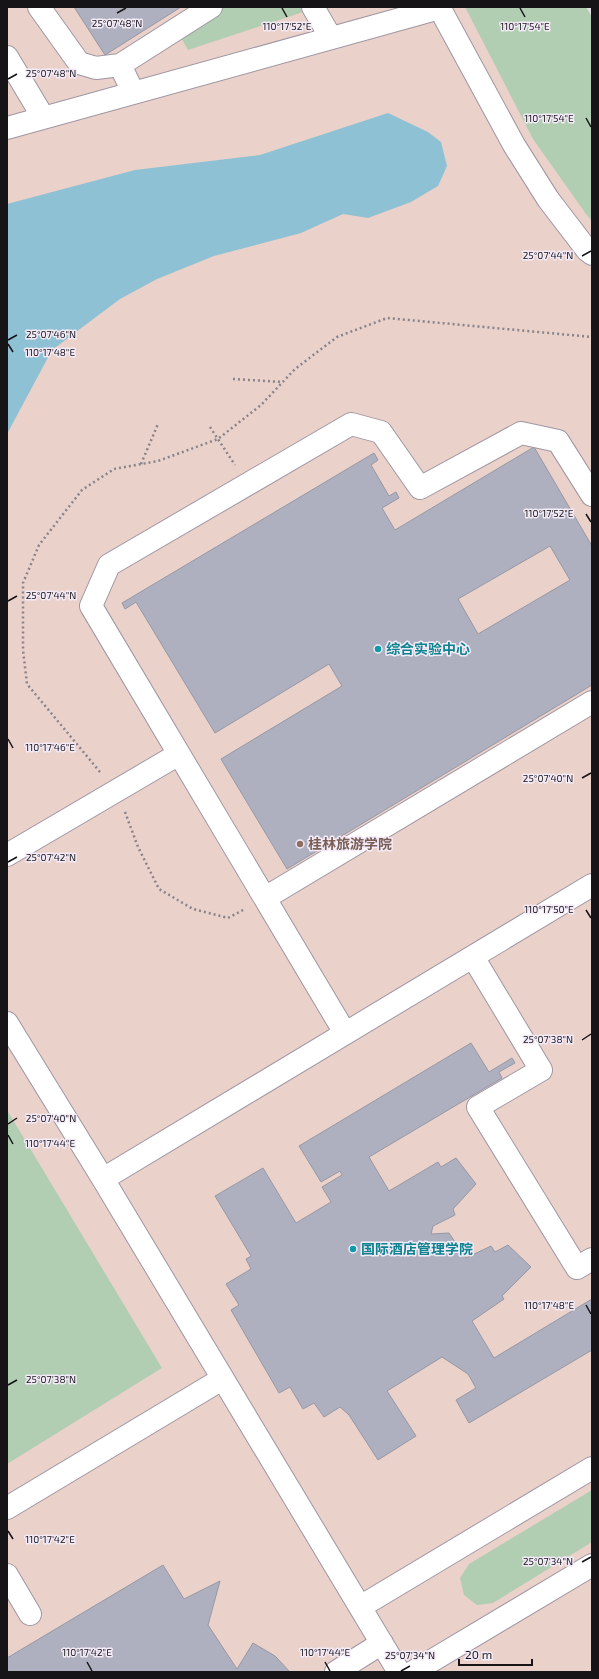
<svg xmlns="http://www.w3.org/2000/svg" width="599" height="1679" font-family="'Exo 2','Noto Sans SC',sans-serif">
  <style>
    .education { fill: #ead1c9 }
    .green { fill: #b1ceb3 }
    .water { fill: #8fc1d4 }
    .building { fill: #aeb0bf; stroke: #9698a6; fill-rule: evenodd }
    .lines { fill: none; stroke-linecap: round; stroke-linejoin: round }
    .minor-casing { stroke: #9f96a3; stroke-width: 24 }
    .path { stroke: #89838c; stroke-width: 2.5; stroke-dasharray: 2 3; stroke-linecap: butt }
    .minor { stroke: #fff; stroke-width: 22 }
    .ticks { fill: none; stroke: #171418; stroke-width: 1.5 }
    .culture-dot { fill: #0f9aa8; stroke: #f4ebf8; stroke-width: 1.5 }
    .education-dot { fill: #8d6e63; stroke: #f4ebf8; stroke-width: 1.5 }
    .labels { text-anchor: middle; stroke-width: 3; stroke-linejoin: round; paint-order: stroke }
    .culture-label { font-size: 14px; font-weight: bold; fill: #0d838f; stroke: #f4ebf8; text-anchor: start }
    .education-label { font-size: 14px; font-weight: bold; fill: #785e54; stroke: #f4ebf8; text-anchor: start }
    .ticks-label { font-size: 10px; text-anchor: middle; fill: #171418; stroke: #f4ebf8; stroke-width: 3; stroke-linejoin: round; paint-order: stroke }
  </style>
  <rect width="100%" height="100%" fill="#e6ddeb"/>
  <path class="education" d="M7,7h579l6,10v1655h-585z"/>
  <path class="green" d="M223,7h77l3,5 -115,38 -9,-16z
    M465,7h121l6,10v204l-6,-7 -53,-75z
    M7,1110l155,258 -155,96z
    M592,1490v52l-99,61 -16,2 -13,-10 -4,-17 9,-14z"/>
  <path class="water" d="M388,113l40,19 13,10 6,24 -9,20 -27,16 -43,16 -25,-4 -42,19 -87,23 -57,23 -37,20 -68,51 -45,84v-230l128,-34 125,-15z"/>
  <path class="building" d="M74,7h107l-76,48z
    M534,447l58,99v139l-305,184 -66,-110 121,-73 -13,-22 -114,69 -79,-131 -11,7 -3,-6 252,-150 4,7 -7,5 18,31 7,-4 3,6 -17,10 13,22zM550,546l20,34 -92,54 -20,-35z
    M471,1043l18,29 23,-14 3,5 -16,9 3,6 -133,79 20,34 49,-29 3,5 15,-9 20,26 -23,25 2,6 -22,11 -2,8 18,-1 17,25 25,-12 4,6 13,-7 23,22 -29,29 2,3 -32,22 22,37 98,-59v51l-123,73 -13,-23 20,-12 -8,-14 -26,-17 -55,34 29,45 -38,24 -29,-45 -9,-8 -16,10 -10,-14 -11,6 -13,-22 -11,6 -48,-83 8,-5 -13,-21 25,-15 -5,-10 5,-3 -36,-60 48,-28 33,55 35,-21 -9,-15 20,-12 -2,-4 -19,11 -22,-36z
    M163,1565l21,34 36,-18 -12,44 29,44 16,-26 22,13 15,16h-283v-14z"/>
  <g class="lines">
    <g class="minor-casing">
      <path id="minor" d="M39,7l40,56 17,5 24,-3
        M313,7l18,31
        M439,7l75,138 34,54 39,51 5,4
        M7,57l36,60
        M133,92l-13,-27 91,-58
        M7,128l433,-120
        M7,855l172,-101
        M265,898l327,-196
        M473,957l68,113 -63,37 99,161 15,-9
        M7,1023l96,156 296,493
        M345,1033l-254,-427 18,-41 242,-141 30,8 39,56 101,-55 37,8 34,54
        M103,1179l489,-294
        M7,1508l215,-129
        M7,1575l23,39
        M360,1607l232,-139
        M336,1672l46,-29
        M413,1672l179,-107"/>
    </g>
    <path class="path" d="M233,379l50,3
      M210,427l25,38
      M141,464l17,-40
      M100,772l-73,-88 -4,-34v-67l16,-38 43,-55 32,-21 44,-8 60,-22 43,-34 34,-36 42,-32 50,-19 205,19
      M125,812l13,35 21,42 34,20 35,9 17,-9"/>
    <use href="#minor" class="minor"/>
  </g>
  <path class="ticks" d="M282,8l5,9M520,8l5,9M117,13l9,-5M8,79l9,-5M586,118l5,9M582,256l9,-5M8,340l9,-5M8,344l5,8M586,514l5,8M8,601l9,-5M8,739l5,9M582,778l9,-5M8,862l9,-5M586,910l5,8M582,1040l9,-6M8,1124l9,-6M8,1135l5,9M586,1305l5,9M8,1385l9,-5M8,1531l5,8M582,1562l9,-5M87,1662l5,9M325,1662l5,9M401,1671l9,-5"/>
  <g class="culture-dot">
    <circle cx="378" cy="649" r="4"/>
    <circle cx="353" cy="1249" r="4"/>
  </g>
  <circle class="education-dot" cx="300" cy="844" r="4"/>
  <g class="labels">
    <g class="culture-label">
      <text x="386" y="654">综合实验中心</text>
      <text x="361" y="1254">国际酒店管理学院</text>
    </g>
    <g class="education-label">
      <text x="308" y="849">桂林旅游学院</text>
    </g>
  </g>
  <g class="ticks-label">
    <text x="117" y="27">25°07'48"N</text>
    <text x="525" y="30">110°17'54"E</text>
    <text x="287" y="30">110°17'52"E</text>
    <text x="51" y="77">25°07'48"N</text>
    <text x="549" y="122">110°17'54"E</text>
    <text x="548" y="259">25°07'44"N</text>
    <text x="51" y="338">25°07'46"N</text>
    <text x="50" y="356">110°17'48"E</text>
    <text x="549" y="517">110°17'52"E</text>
    <text x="51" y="599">25°07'44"N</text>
    <text x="50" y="751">110°17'46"E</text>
    <text x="548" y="782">25°07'40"N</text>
    <text x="51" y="861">25°07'42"N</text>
    <text x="549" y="913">110°17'50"E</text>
    <text x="548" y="1043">25°07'38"N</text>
    <text x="51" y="1122">25°07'40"N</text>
    <text x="50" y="1147">110°17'44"E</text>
    <text x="549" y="1309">110°17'48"E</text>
    <text x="51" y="1383">25°07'38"N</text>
    <text x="50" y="1543">110°17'42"E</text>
    <text x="548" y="1565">25°07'34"N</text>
    <text x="87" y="1656">110°17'42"E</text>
    <text x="325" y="1656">110°17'44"E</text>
    <text x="410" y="1659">25°07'34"N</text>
  </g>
  <rect width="599" height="1679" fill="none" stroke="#171418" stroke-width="16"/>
  <path d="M459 1659v6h73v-6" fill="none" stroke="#171418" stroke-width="2"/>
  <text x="465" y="1659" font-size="12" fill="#171418" stroke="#f4ebf8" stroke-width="3" paint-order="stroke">20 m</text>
</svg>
